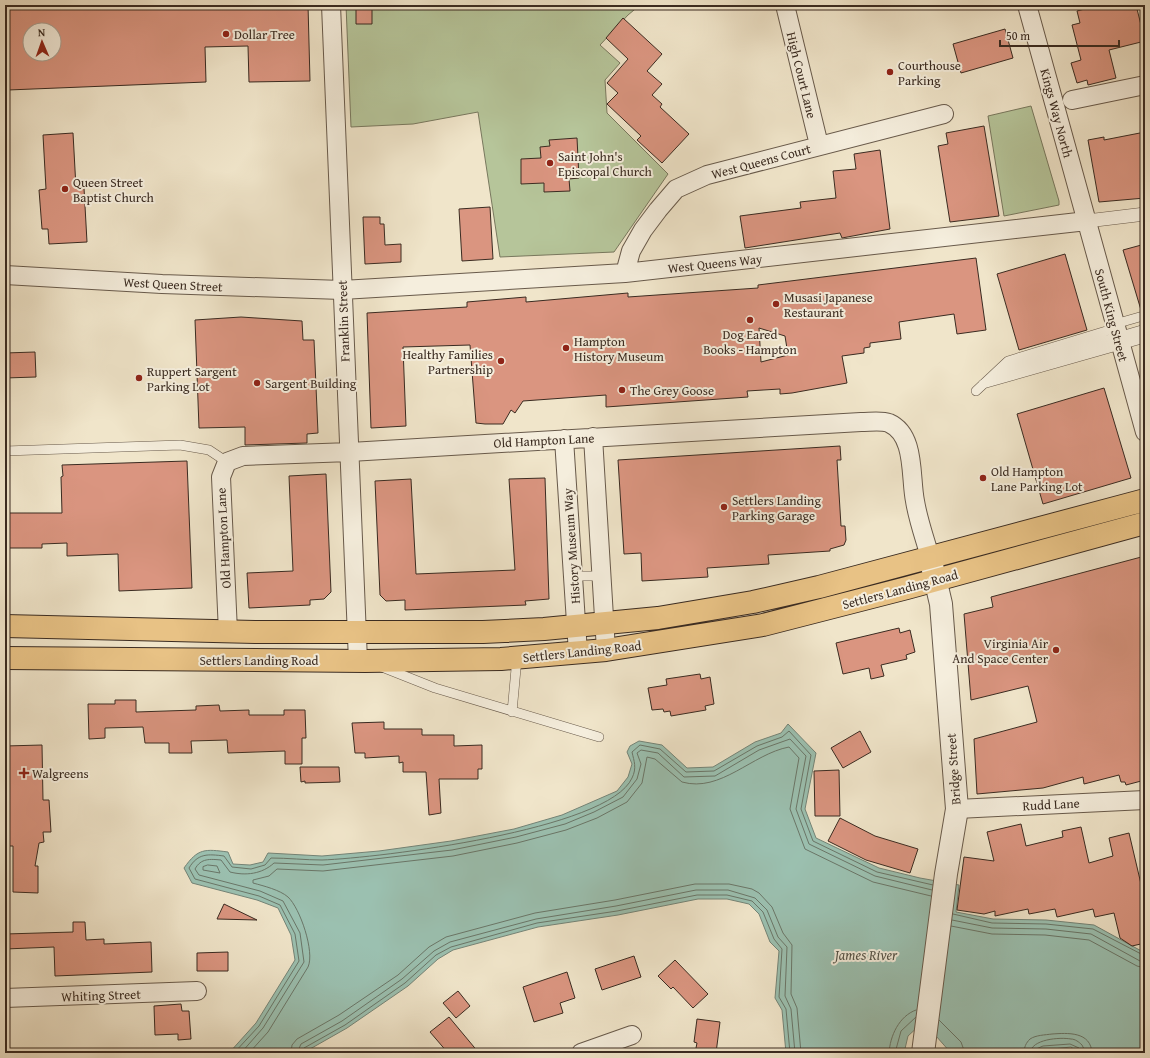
<svg xmlns="http://www.w3.org/2000/svg" width="1150" height="1058" font-family="'Gentium Book Plus',serif">
  <style>
    .green { fill: #b6c59a; stroke: #78785e }
    .water { fill: #9bc0b0; stroke: #748477 }
    .lines { fill: none; stroke-linecap: round; stroke-linejoin: round }
    .shore { stroke: #6a7668; stroke-width: 1 }
    .building { fill: #da9580; stroke: #3a2b21; fill-rule: evenodd }
    .service-casing { stroke: #685a4b; stroke-width: 10 }
    .pedestrian-casing { stroke: #685a4b; stroke-width: 14 }
    .minor-casing { stroke: #685a4b; stroke-width: 20 }
    .tertiary-casing { stroke: #685a4b; stroke-width: 24 }
    .primary-casing { stroke: #3a2b21; stroke-width: 24 }
    .service { stroke: #f5eedd; stroke-width: 9 }
    .pedestrian { stroke: #f5eedd; stroke-width: 13 }
    .minor { stroke: #f5eedd; stroke-width: 18 }
    .tertiary { stroke: #f5eedd; stroke-width: 22 }
    .primary { stroke: #e8c285; stroke-width: 22 }
    .poi-dot { fill: #8f2418; stroke: #f5eedd; stroke-width: 1.5 }
    .labels { text-anchor: middle; stroke-width: 4; stroke-linejoin: round; paint-order: stroke }
    .poi-label { font-size: 13px; fill: #3a2b21; stroke: #f5eedd; text-anchor: start }
    .street-label { font-size: 13px; fill: #3a2b21; stroke: #f5eedd }
    .water-label { font-size: 14px; font-style: italic; fill: #525045; stroke: #f5eedd }
  </style>
  <rect width="100%" height="100%" fill="#f0e5ca"/>
  <filter id="stains"><feTurbulence type="fractalNoise" baseFrequency=".005" numOctaves="4"/><feColorMatrix values="0 0 0 0 .2 0 0 0 0 .09 0 0 0 0 .02 0 0 0 .5 -.17"/></filter>
  <radialGradient id="worn" r=".72"><stop offset=".6" stop-color="#630" stop-opacity="0"/><stop offset="1" stop-color="#630" stop-opacity=".3"/></radialGradient>
  <path class="green" d="M346,5h294l-12,10 -28,30 20,18 -15,17 2,33 61,61 -54,78 -114,5 -22,-145 -65,12 -62,3z
    M1031,106l28,95v4l-55,11 -16,-100z"/>
  <path class="water" d="M788,724l28,29 -11,56 11,29 63,30 41,10 39,7 -3,27 37,7 53,1 48,5 51,28v100h-66l-8,-6 -28,3 -11,3h-81l-15,-17 -16,-11 -12,11 -4,17h-118l-4,-43 -7,-12 4,-47 -9,-9 -11,-28 -10,-10 -22,-5h-29l-80,16 -80,12 -85,23 -15,9 -30,27 -61,42 -44,25h-74l27,-30 39,-63 -4,-25 -13,-27 -21,-8 -65,-17 -8,-15c14,-20 21,-19 44,-16l5,12 17,1 13,-3 5,-9 54,3 57,-5 72,-10 63,-12 48,-14 55,-24 11,-14 4,-13 -5,-12 3,-6 9,-5 23,4 25,23 26,-1 42,-25 26,-9z"/>
  <g class="lines">
    <path class="shore" d="M208,865l9,1 3,7 -17,-3v-3z
      M953,914l39,9 54,1 47,5 52,27
      M952,920l40,8 54,1 45,5 49,27 5,1
      M951,926l41,8 53,1 44,5 48,26 8,2
      M939,1020l22,22 4,11
      M234,1053l25,-27 40,-65 -4,-27 -15,-29 -21,-9 -64,-17 -6,-11c9,-15 19,-14 35,-12l8,11 19,2 14,-4 6,-7c17,0 34,2 51,2 56,-2 287,-30 310,-82 5,-10 2,-17 0,-26l8,-7 20,4 26,23 28,-1 43,-25 25,-9 7,-6 22,24 -10,54 12,32 64,31 56,13
      M241,1053l22,-25 41,-66 -4,-29 -17,-32 -23,-10 -61,-16 -4,-6c6,-11 15,-10 26,-9l9,12c16,4 32,2 44,-9l49,2 129,-15 64,-13 49,-13 29,-12 29,-15 14,-18 4,-15 -4,-11 4,-3 17,3 26,24 31,-1 44,-26 31,-11 16,17 -10,53 13,35 66,32 57,14
      M249,1053l19,-21 40,-65c7,-15 -8,-59 -20,-70 -8,-7 -24,-11 -35,-14v-3l16,-4 8,-7 46,2 130,-15 64,-13 49,-13 31,-12 30,-16 15,-19 5,-26 8,2 27,23c39,11 70,-28 107,-35l10,11 -9,51 15,40 68,33 58,14
      M291,1053l1,-8 5,-6 42,-24 59,-40 31,-28 17,-10 89,-24 80,-13 80,-16h34l23,5 7,4 13,14 11,26 9,12 -1,49 6,14 4,45
      M297,1053l4,-9 41,-23 60,-42 32,-28 16,-9 86,-23 80,-13 80,-16h32l27,8 12,12 11,27 9,10 -2,49 6,13 4,44
      M302,1053l2,-5 41,-23 60,-42 31,-28 15,-8 86,-24 80,-12 80,-16h30l25,6 11,11 11,27 8,10 -3,48 7,12 4,44
      M889,1053c1,-17 10,-37 27,-43
      M895,1053l6,-22 15,-14
      M1024,1053c0,-6 2,-10 6,-14 6,-4 15,-4 22,-5 15,-1 39,-3 40,19
      M1030,1053c1,-14 30,-16 41,-14 4,0 8,3 11,6l4,8
      M1035,1053l1,-4 7,-3 27,-2 9,4 2,5"/>
  </g>
  <path class="building" d="M5,5h303l2,76 -61,1 -1,-36 -43,1 1,35 -198,8zM30,30h24v24h-24z
    M1100,5h36l9,36 -36,9 7,28 -28,7 -1,-5 -10,3 -6,-20 10,-3 -9,-35 8,-2 -3,-12z
    M372,6v18h-16v-17z
    M623,18l39,36 -15,17 15,13 -10,11 10,9 -2,3 29,27 -27,29 -25,-23 4,-4 -34,-32 11,-11 -11,-10 21,-24 -22,-21z
    M1005,29l8,29 -52,15 -8,-29z
    M984,126l15,90 -49,6 -12,-76 10,-2 -2,-11z
    M1145,132v66l-46,4 -11,-62 16,-3v3z
    M73,133l3,55h8l3,54 -38,2 -1,-15h-6l-3,-39 7,-1 -3,-54z
    M577,138l2,40 -10,1 1,12 -26,1v-9l-23,1v-25l20,-1 -1,-11 10,-1 -1,-6z
    M880,150l10,79 -48,9 -2,-5 -95,15 -5,-32 61,-8 -1,-6 36,-4 -3,-27 23,-2 -2,-15z
    M490,207l3,52 -31,2 -3,-52z
    M363,217h17v7h4l1,21 16,-1v18l-36,2z
    M1145,244v66h-4l-18,-60z
    M1065,254l22,76 -68,20 -22,-76z
    M976,258l10,72 -29,4 -3,-20 -55,8 2,17 -31,4v4l-6,1v5l-22,3 5,27 -55,10 -12,1v-5l-33,2 1,6 -142,10v-12l-83,6 -8,12 -4,-3 -8,14h-18l-9,-1 -6,-78 -67,2 3,79 -35,2 -4,-115 100,-6v-5l59,-5v5l102,-9v4l130,-9v-3zM759,328l26,8 3,19 -27,7z
    M241,317l61,4 1,19h11l4,93 -11,1v9l-62,2v-18l-46,1 -4,-108z
    M35,352l1,25 -31,1v-25z
    M1104,388l27,90 -88,26 -26,-90z
    M840,446l1,14h-4l4,66h4l1,14 -2,5 -14,4v2l-62,4 1,9 -62,4 1,9 -66,4 -1,-28 -17,1 -6,-94z
    M187,461l5,127 -73,3 -1,-37 -51,2v-13l-25,1v4h-37v-35h57l-1,-36 2,-1 -1,-11z
    M326,474l5,118 -7,7 -14,1v5l-61,3 -2,-35 46,-2 -4,-95z
    M545,478l4,121 -24,2 1,4 -121,5v-10l-19,1 -6,-6 -5,-114 36,-2 5,95 99,-4 -6,-91z
    M1145,556v224l-19,5 -1,-3h-4l-2,-7 -35,9 -1,-7 -40,11 -66,6 -3,-55 63,-17 -9,-36 -57,14 -7,-86 29,-7 -2,-10z
    M899,628l1,5 10,-3 5,22 -9,3 1,4 -26,6 3,11 -13,3 -2,-11 -26,6 -7,-31z
    M700,674l1,5 9,-2 4,27 -9,2 1,4 -35,6 -1,-5 -6,1 -1,-3 -11,1 -4,-22 19,-3 -1,-6z
    M115,700h21v12l60,-2v-4l23,-1 1,6 29,-1v5h35v-5h21l1,28h-4v26h-17v-13l-57,2 -1,-13 -36,1 1,12h-23v-10h-24l-2,-16 -38,1v10l-16,1 -1,-35h27z
    M384,722v7h38v6h32v11l28,-1v24h-4v10h-39l2,34 -12,2 -3,-43h-23v-10l-4,1v-7l-34,2v-5h-10l-3,-30z
    M860,731l11,21 -28,16 -12,-20z
    M42,745l1,55h6l2,32h-8l1,10 -5,1 -4,23h3v27l-25,-1v-46h-8v-100z
    M300,767h39l1,15 -35,1v-2l-4,1z
    M839,770l1,46h-25l-1,-45z
    M840,818l35,18 43,13 -8,24 -44,-13 -38,-19z
    M1021,824l5,22 37,-9 -1,-6 19,-4 8,36 24,-7 -4,-18 20,-5 16,68v42l-13,3 -12,-8 -6,-25 -19,4 -2,-8 -36,8 -2,-8 -26,5 -1,-5 -33,7v-5l-11,3 -27,-4 7,-53 30,4 -7,-29z
    M224,904l33,16 -40,-1z
    M73,922h12l1,18 18,-1v5l47,-2 1,30 -97,4 -1,-29 -49,2v-15l68,-2z
    M228,952v19h-31v-18z
    M634,956l7,21 -39,13 -7,-21z
    M675,960l33,34 -15,14 -20,-21 -2,2 -13,-13z
    M567,972l8,26 -15,5 3,10 -29,9 -11,-35z
    M458,991l12,15 -14,12 -13,-15z
    M181,1004l1,7h7l2,28 -13,1v-6l-23,1 -1,-29z
    M449,1017l30,36h-31l-18,-21z
    M697,1019l23,3 -4,31h-21l2,-10 -3,-1z"/>
  <g class="lines">
    <g class="service-casing">
      <path id="service" d="M1115,324l28,-8
        M998,372l147,-43
        M983,384l162,-46
        M976,391l32,-30 108,-33
        M5,451l175,-6 29,5 18,12
        M573,576h29
        M382,667l53,21 164,49
        M512,712l5,-54"/>
    </g>
    <g class="pedestrian-casing">
      <path id="pedestrian" d="M1087,221l58,-7"/>
    </g>
    <g class="minor-casing">
      <path id="minor" d="M331,5l27,656
        M785,5l34,140
        M1027,5l118,427
        M1072,100l73,-15
        M625,273l6,-22 12,-21 15,-20 18,-21 31,-14 237,-61
        M5,275l157,9 180,6 283,-17 462,-52
        M593,437l13,213
        M564,439l14,214
        M228,632l-7,-155 6,-15 16,-6 107,-4 511,-30c9,0 20,-2 28,1 27,12 21,54 26,78 3,19 10,38 15,56
        M957,809l188,-9
        M5,998l192,-7
        M581,1053l51,-18"/>
    </g>
    <g class="tertiary-casing">
      <path id="tertiary" d="M923,1053l23,-179 11,-65 -16,-205 -11,-47"/>
    </g>
    <g class="primary-casing">
      <path id="primary" d="M5,626l250,6h228l61,-3 114,-11 95,-16 66,-15 326,-87
        M5,658l360,3 136,-2 105,-9 157,-25 144,-37 238,-65"/>
    </g>
    <use href="#service" class="service"/>
    <use href="#pedestrian" class="pedestrian"/>
    <use href="#minor" class="minor"/>
    <use href="#tertiary" class="tertiary"/>
    <use href="#primary" class="primary"/>
  </g>
  <g class="poi-dot">
    <circle cx="226" cy="34" r="4"/>
    <circle cx="890" cy="72" r="4"/>
    <circle cx="550" cy="163" r="4"/>
    <circle cx="65" cy="189" r="4"/>
    <circle cx="776" cy="304" r="4"/>
    <circle cx="750" cy="320" r="4"/>
    <circle cx="566" cy="348" r="4"/>
    <circle cx="501" cy="361" r="4"/>
    <circle cx="139" cy="378" r="4"/>
    <circle cx="257" cy="383" r="4"/>
    <circle cx="622" cy="390" r="4"/>
    <circle cx="983" cy="478" r="4"/>
    <circle cx="724" cy="507" r="4"/>
    <circle cx="1056" cy="650" r="4"/>
    <path d="M22 767h4v4h4v4h-4v4h-4v-4h-4v-4h4z"/>
  </g>
  <g class="labels">
    <g class="poi-label">
      <text x="234" y="39">Dollar Tree</text>
      <text x="898" y="70">Courthouse<tspan x="898" dy="15">Parking</tspan></text>
      <text x="558" y="161">Saint John's<tspan x="558" dy="15">Episcopal Church</tspan></text>
      <text x="73" y="187">Queen Street<tspan x="73" dy="15">Baptist Church</tspan></text>
      <text x="784" y="302">Musasi Japanese<tspan x="784" dy="15">Restaurant</tspan></text>
      <text x="750" y="339" text-anchor="middle">Dog Eared<tspan x="750" dy="15">Books - Hampton</tspan></text>
      <text x="574" y="346">Hampton<tspan x="574" dy="15">History Museum</tspan></text>
      <text x="493" y="359" text-anchor="end">Healthy Families<tspan x="493" dy="15">Partnership</tspan></text>
      <text x="147" y="376">Ruppert Sargent<tspan x="147" dy="15">Parking Lot</tspan></text>
      <text x="265" y="388">Sargent Building</text>
      <text x="630" y="395">The Grey Goose</text>
      <text x="991" y="476">Old Hampton<tspan x="991" dy="15">Lane Parking Lot</tspan></text>
      <text x="732" y="505">Settlers Landing<tspan x="732" dy="15">Parking Garage</tspan></text>
      <text x="1048" y="648" text-anchor="end">Virginia Air<tspan x="1048" dy="15">And Space Center</tspan></text>
      <text x="32" y="778">Walgreens</text>
    </g>
    <g class="street-label">
      <text transform="translate(802 75) rotate(76)" y="5">High Court Lane</text>
      <text transform="translate(1057 113) rotate(75)" y="5">Kings Way North</text>
      <text transform="translate(761 161) rotate(-15)" y="5">West Queens Court</text>
      <text transform="translate(715 263) rotate(-6)" y="5">West Queens Way</text>
      <text transform="translate(173 284) rotate(3)" y="5">West Queen Street</text>
      <text transform="translate(1112 315) rotate(75)" y="5">South King Street</text>
      <text transform="translate(343 321) rotate(-92)" y="5">Franklin Street</text>
      <text transform="translate(544 440) rotate(-3)" y="5">Old Hampton Lane</text>
      <text transform="translate(223 538) rotate(-93)" y="5">Old Hampton Lane</text>
      <text transform="translate(571 546) rotate(-94)" y="5">History Museum Way</text>
      <text transform="translate(900 589) rotate(-15)" y="5">Settlers Landing Road</text>
      <text transform="translate(582 651) rotate(-6)" y="5">Settlers Landing Road</text>
      <text x="259" y="665">Settlers Landing Road</text>
      <text transform="translate(953 769) rotate(-94)" y="5">Bridge Street</text>
      <text transform="translate(1051 804) rotate(-3)" y="5">Rudd Lane</text>
      <text transform="translate(101 995) rotate(-2)" y="5">Whiting Street</text>
    </g>
    <g class="water-label">
      <text x="866" y="960">James River</text>
    </g>
  </g>
  <rect width="1150" height="1058" fill="none" stroke="#f0e5ca" stroke-width="20"/>
  <rect x="6" y="6" width="1138" height="1046" fill="none" stroke="#3a2b21" stroke-width="2"/>
  <rect x="10" y="10" width="1130" height="1038" fill="none" stroke="#3a2b21"/>
  <g transform="translate(42 42) rotate(358)"><circle r="19" fill="#f5eedd" stroke="#aaa092"/>
  <path d="M0-3L7 15L0 10L-7 15Z" fill="#8f2418"/>
  <text y="-6" font-size="11" font-weight="bold" text-anchor="middle" fill="#3a2b21">N</text>
  </g>
  <path d="M1000 40v6h119v-6" fill="none" stroke="#3a2b21" stroke-width="2"/>
  <text x="1006" y="40" font-size="12" fill="#3a2b21" stroke="#f5eedd" stroke-width="3" paint-order="stroke">50 m</text>
  <rect width="100%" height="100%" filter="url(#stains)"/>
  <rect width="100%" height="100%" fill="url(#worn)"/>
</svg>
